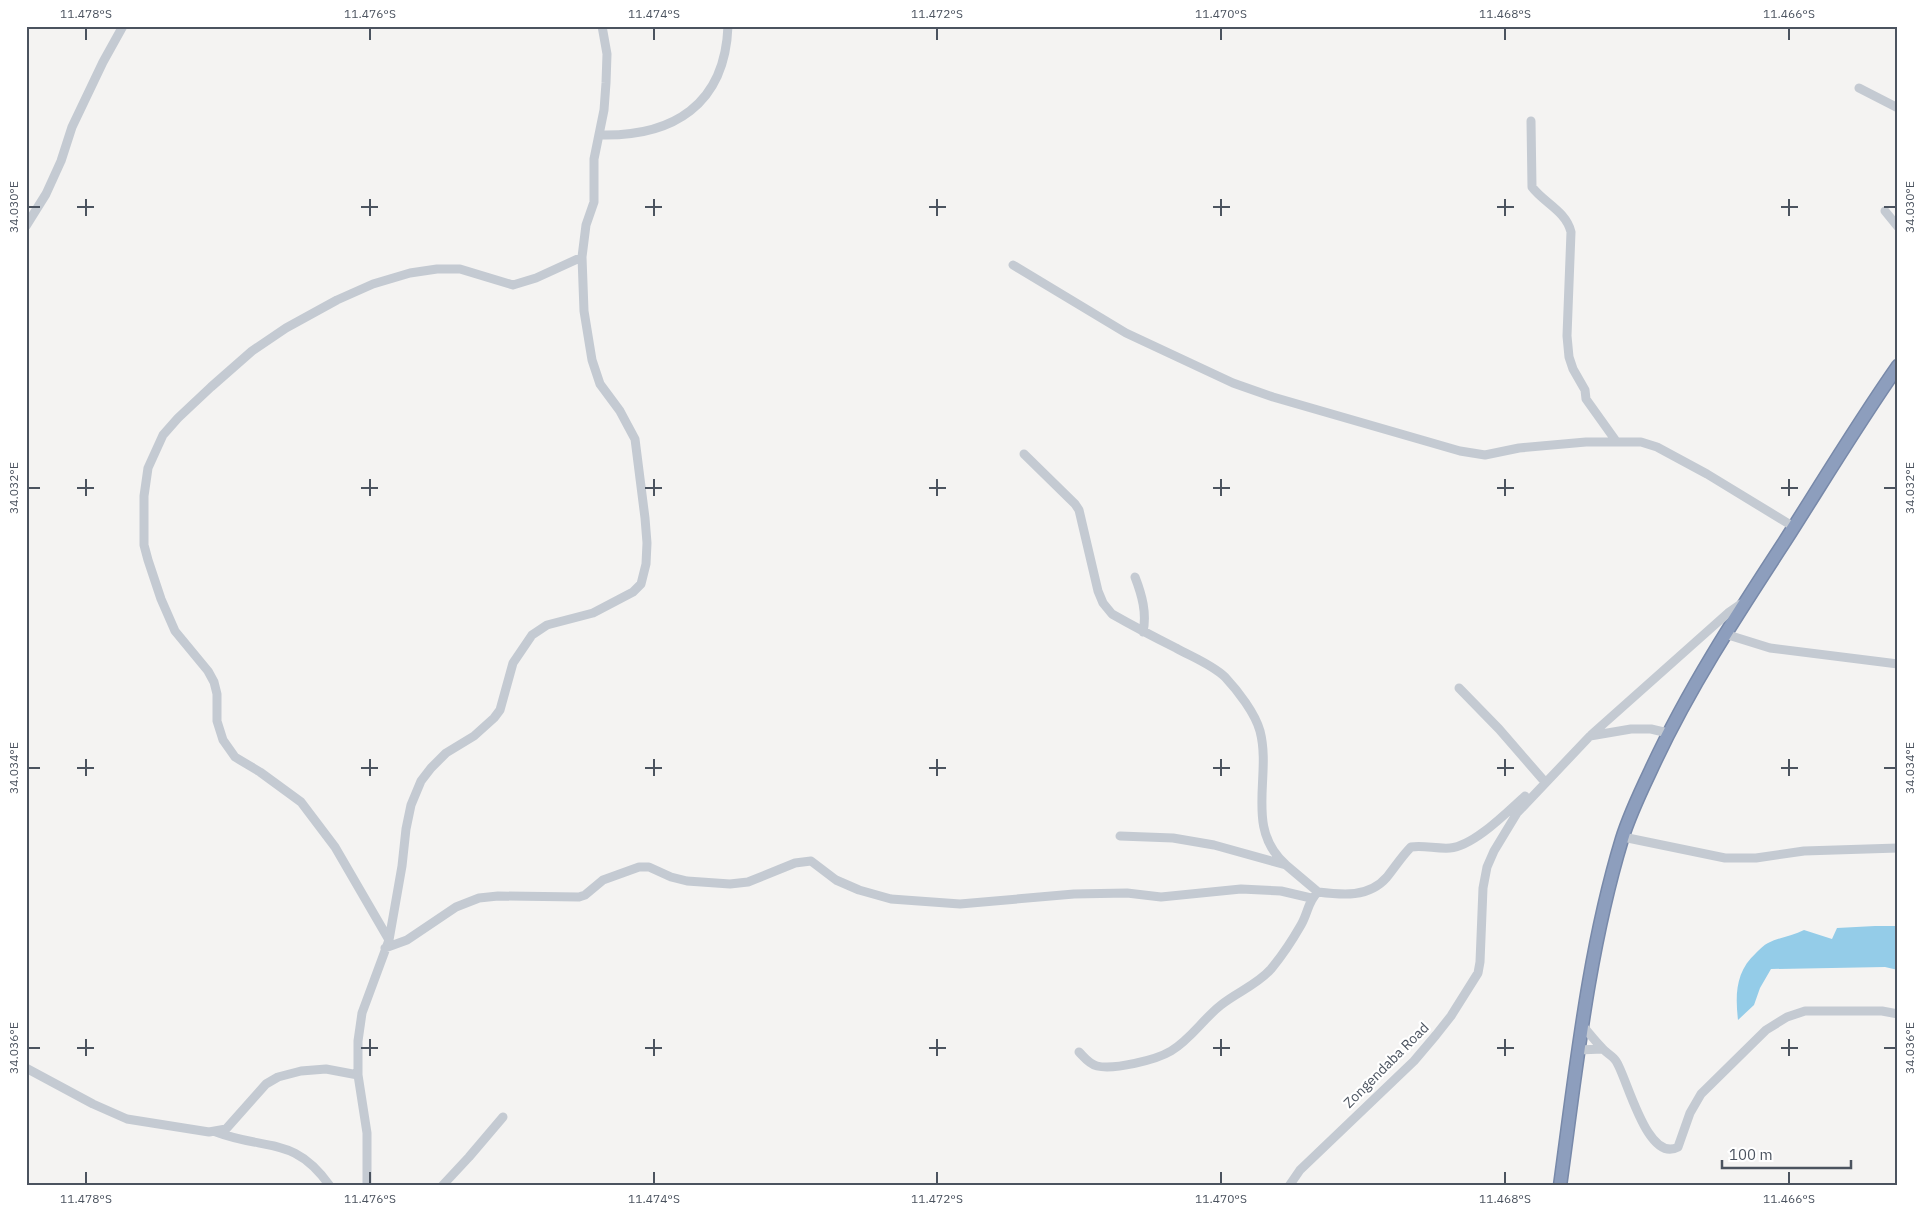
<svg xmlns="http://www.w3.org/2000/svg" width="1924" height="1212" font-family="'IBM Plex Sans',sans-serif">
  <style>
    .water { fill: #94cce8 }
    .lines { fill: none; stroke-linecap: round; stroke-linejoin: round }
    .highway-casing { stroke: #7889a9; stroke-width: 15 }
    .minor { stroke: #c4cad2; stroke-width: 9 }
    .highway { stroke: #8d9ebd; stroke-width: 12 }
    .ticks { fill: none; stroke: #4b535f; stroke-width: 2 }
    .labels { text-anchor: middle; stroke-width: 4.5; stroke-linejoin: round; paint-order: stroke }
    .street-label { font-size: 14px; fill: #4b535f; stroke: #fff }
    .neatline { fill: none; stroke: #4b535f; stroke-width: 2 }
    .ticks-label { font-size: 12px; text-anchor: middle; fill: #4b535f }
  </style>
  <rect width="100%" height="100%" fill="#f4f3f2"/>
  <path class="water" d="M1875,926h23v44l-13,-3 -114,2 -11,19 -6,17 -16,15c-3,-26 -2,-49 18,-67 4,-4 8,-8 12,-10 12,-6 25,-7 36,-13l28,9 5,-11z"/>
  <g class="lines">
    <g class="highway-casing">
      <path id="highway" d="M1560,1186c16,-116 28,-235 62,-347 7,-23 18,-46 28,-67 37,-81 86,-156 135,-231 37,-58 73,-118 113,-175"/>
    </g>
    <path class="minor" d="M1859,88l39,20
      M1531,121l1,66c12,16 34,24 39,45l-4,104 2,21 4,12 12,21 1,9 30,42
      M599,135c74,2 126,-30 129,-109
      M1885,211l13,16
      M26,226l20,-32 15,-33 11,-34 31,-65 20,-36
      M1013,265l113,68 107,50 40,14 187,54 25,4 34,-7 67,-6h55l16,5 50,27 87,53
      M1024,454l51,50 4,6 19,81 5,12 9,11c21,12 42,23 64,34 16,9 35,16 49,29 13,14 30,36 35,54 12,46 -16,97 26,134
      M1135,577c7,18 12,36 8,55
      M1725,634l45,14 128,16
      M1459,688l40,41 46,53
      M1591,735l137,-122 13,-9
      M1120,836l53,2 41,7 72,20 32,27
      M1623,837l102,21h31l48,-7 94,-3
      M389,940l-54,-93 -34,-45 -41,-30 -25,-15 -12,-17 -6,-19v-27l-3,-12 -6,-11 -33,-40 -14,-32 -13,-39 -4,-15v-49l4,-28 15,-33 15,-17 33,-31 41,-36 34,-23 51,-28 36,-16 37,-11 27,-4h23l53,16 23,-7 46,-21
      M385,948l22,-8 49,-33 23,-9 19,-2 81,1 6,-2 18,-15 36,-13h10l22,10 16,4 43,3 18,-2 47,-19 16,-2 25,19 23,10 32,9 69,5 114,-10 53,-1 34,4 80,-8 40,2 30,7
      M1582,1025c7,8 13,16 20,23 4,5 11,8 14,13 11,16 31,103 62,86l12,-34 11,-19 65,-64 21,-13 18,-6h77l16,3
      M1578,1050l25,-1
      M1079,1052c5,5 10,12 18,14 17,4 59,-6 74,-15 20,-12 32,-32 50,-46 16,-13 36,-20 50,-36 10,-12 22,-30 30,-44 7,-12 7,-24 17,-33 24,3 51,6 69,-15 8,-10 15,-21 24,-30 13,-2 25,2 39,1 24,-2 57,-36 75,-52
      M26,1068l67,36 34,15 82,13 17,-3 40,-45 12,-7 23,-6 25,-2 32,6
      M216,1132c50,19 78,3 114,54
      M367,1186v-53l-9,-58v-34l4,-28 27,-73 13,-74 4,-37 5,-24 10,-24 10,-13 15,-15 28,-17 20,-18 6,-8 13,-47 19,-28 15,-10 46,-12 40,-21 8,-8 5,-20 1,-21 -2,-25 -10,-79 -15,-28 -20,-27 -8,-24 -8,-49 -2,-54 4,-32 8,-23v-43l10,-49 2,-27 1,-29 -5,-28
      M442,1186l27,-29 34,-40
      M1289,1186l11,-16 114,-109 22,-26 15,-19 27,-43 2,-11 3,-74 4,-21 7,-16 23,-38 73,-77 41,-7h20l17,4"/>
    <use href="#highway" class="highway"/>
  </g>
  <path class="ticks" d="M86,28v12M370,28v12M654,28v12M937,28v12M1221,28v12M1505,28v12M1789,28v12M86,199v17M370,199v17M654,199v17M937,199v17M1221,199v17M1505,199v17M1789,199v17M28,207h12M77,207h17M361,207h17M645,207h17M929,207h17M1213,207h17M1497,207h17M1781,207h17M1884,207h12M86,479v17M370,479v17M654,479v17M937,479v17M1221,479v17M1505,479v17M1789,479v17M28,488h12M77,488h17M361,488h17M645,488h17M929,488h17M1213,488h17M1497,488h17M1781,488h17M1884,488h12M86,759v17M370,759v17M654,759v17M937,759v17M1221,759v17M1505,759v17M1789,759v17M28,768h12M77,768h17M361,768h17M645,768h17M929,768h17M1213,768h17M1497,768h17M1781,768h17M1884,768h12M86,1039v17M370,1039v17M654,1039v17M937,1039v17M1221,1039v17M1505,1039v17M1789,1039v17M28,1048h12M77,1048h17M361,1048h17M645,1048h17M929,1048h17M1213,1048h17M1497,1048h17M1781,1048h17M1884,1048h12M86,1172v12M370,1172v12M654,1172v12M937,1172v12M1221,1172v12M1505,1172v12M1789,1172v12"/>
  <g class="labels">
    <g class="street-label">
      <text transform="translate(1386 1065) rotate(-45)" y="5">Zongendaba Road</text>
    </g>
  </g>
  <rect width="1924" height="1212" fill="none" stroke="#ffffff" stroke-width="55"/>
  <path d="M1722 1160v8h129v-8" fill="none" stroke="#4b535f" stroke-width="2.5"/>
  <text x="1729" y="1160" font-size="15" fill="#4b535f" stroke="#ffffff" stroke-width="4" paint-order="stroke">100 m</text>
  <rect x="28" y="28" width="1868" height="1156" class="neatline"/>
  <g class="ticks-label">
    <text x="86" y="18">11.478°S</text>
    <text x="370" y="18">11.476°S</text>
    <text x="654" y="18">11.474°S</text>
    <text x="937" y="18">11.472°S</text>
    <text x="1221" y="18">11.470°S</text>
    <text x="1505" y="18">11.468°S</text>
    <text x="1789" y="18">11.466°S</text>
    <text transform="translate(1910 207) rotate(-90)" y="4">34.030°E</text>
    <text transform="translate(14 207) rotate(-90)" y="4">34.030°E</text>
    <text transform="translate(1910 488) rotate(-90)" y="4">34.032°E</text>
    <text transform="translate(14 488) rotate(-90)" y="4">34.032°E</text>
    <text transform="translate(1910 768) rotate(-90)" y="4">34.034°E</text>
    <text transform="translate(14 768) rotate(-90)" y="4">34.034°E</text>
    <text transform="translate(1910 1048) rotate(-90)" y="4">34.036°E</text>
    <text transform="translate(14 1048) rotate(-90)" y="4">34.036°E</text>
    <text x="86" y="1203">11.478°S</text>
    <text x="370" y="1203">11.476°S</text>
    <text x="654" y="1203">11.474°S</text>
    <text x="937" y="1203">11.472°S</text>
    <text x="1221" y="1203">11.470°S</text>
    <text x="1505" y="1203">11.468°S</text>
    <text x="1789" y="1203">11.466°S</text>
  </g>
</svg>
